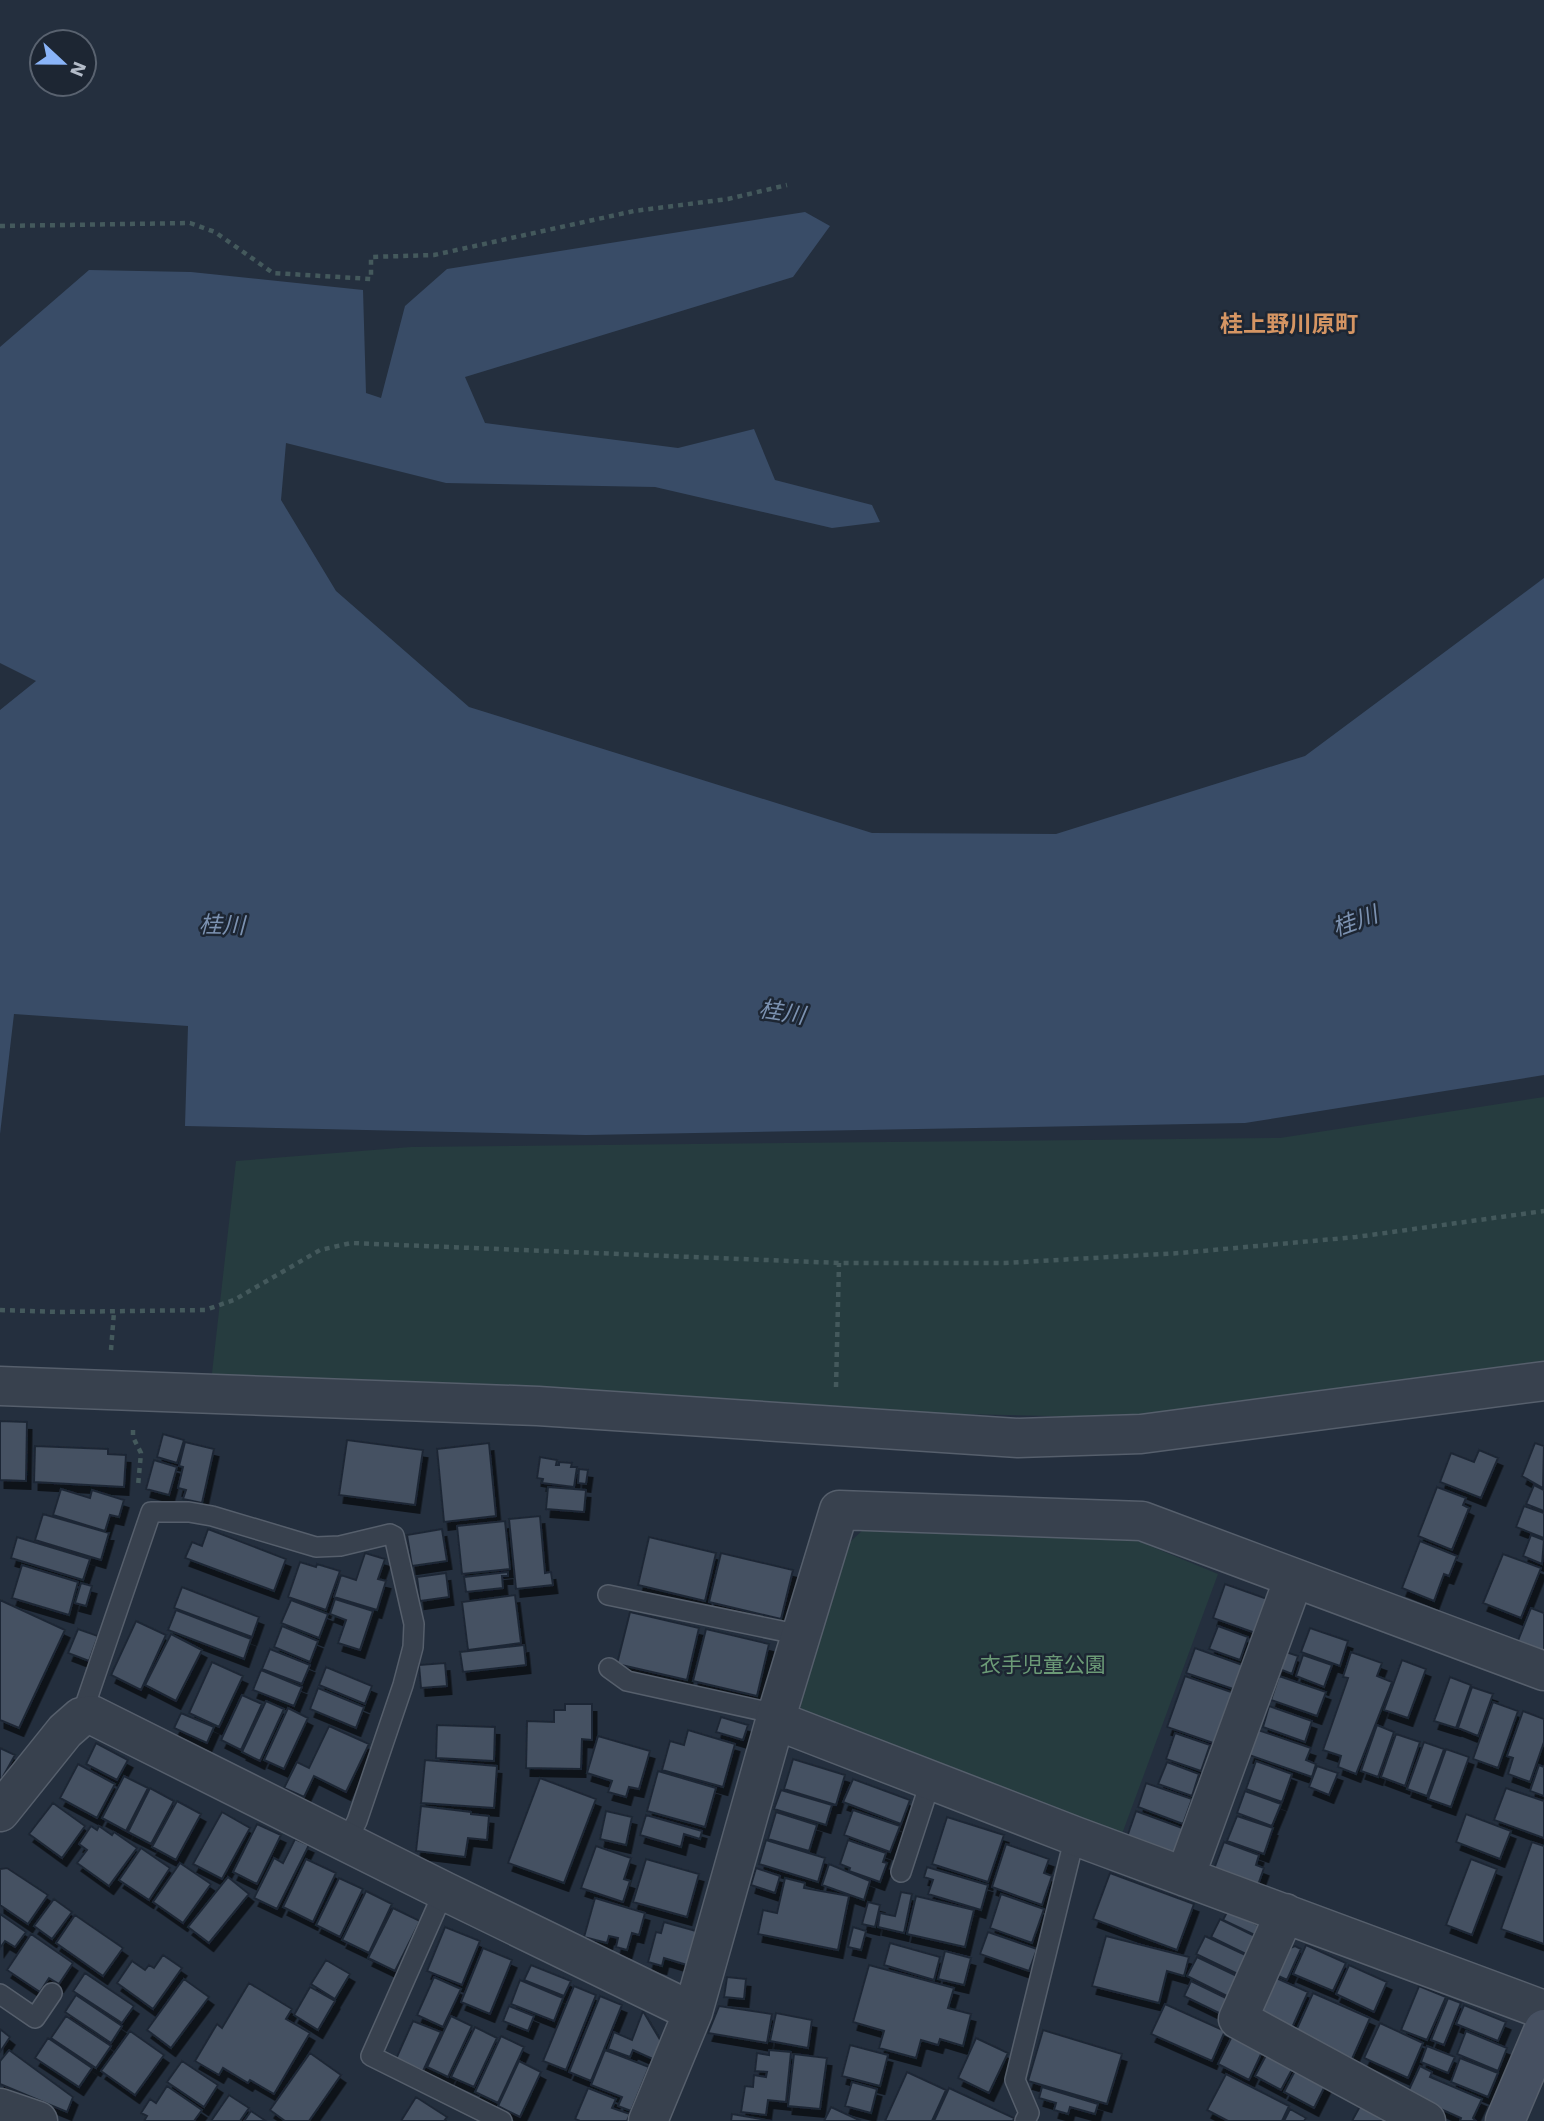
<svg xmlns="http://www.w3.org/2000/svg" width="1544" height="2121" font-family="'Work Sans','Noto Sans JP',sans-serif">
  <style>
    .green { fill: #263c3f }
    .water { fill: #394c67 }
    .building { fill: #455162; stroke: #1f2835; stroke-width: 2; filter: url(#shadow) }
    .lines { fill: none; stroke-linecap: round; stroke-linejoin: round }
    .service-casing { stroke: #565f6c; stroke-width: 22 }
    .minor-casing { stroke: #565f6c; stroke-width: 41 }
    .tertiary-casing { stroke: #565f6c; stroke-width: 41 }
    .secondary-casing { stroke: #565f6c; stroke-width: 41 }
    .path { stroke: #44595c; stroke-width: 4.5; stroke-dasharray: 5 5; stroke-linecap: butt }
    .service { stroke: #38414e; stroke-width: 19 }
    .minor { stroke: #38414e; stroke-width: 38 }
    .tertiary { stroke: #38414e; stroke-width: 38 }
    .secondary { stroke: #465061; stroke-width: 38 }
    .labels { text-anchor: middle; stroke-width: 5; stroke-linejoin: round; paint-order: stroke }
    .park-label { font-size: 21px; fill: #6b9a76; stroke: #1d2633 }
    .neighbourhood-label { font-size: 23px; font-weight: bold; fill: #d59563; stroke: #1d2633 }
    .water-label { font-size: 23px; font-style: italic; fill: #7c92b1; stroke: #1d2633 }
  </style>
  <defs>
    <filter id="shadow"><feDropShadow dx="4.5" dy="8" stdDeviation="0" flood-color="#0009"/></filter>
  </defs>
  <rect width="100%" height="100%" fill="#242f3e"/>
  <path class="green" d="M1544,1097v268l-401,53 -272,-6 -660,-30 25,-221 175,-14 869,-9z
    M864,1529l262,7 92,38 -96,260 -314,-113 -12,-23 40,-143z"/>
  <path class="water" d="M805,212l25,14 -37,51 -328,100 20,46 193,25 76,-19 21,51 97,25 8,17 -48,6 -177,-41 -209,-4 -160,-40 -5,57 55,91 133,116 403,126 184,1 249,-78 239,-178v497l-299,48 -659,12 -401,-9 3,-100 -174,-12 -14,120v-424l36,-29 -36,-18v-316l89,-77 102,2 172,18 3,103 15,5 24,-92 42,-37z"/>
  <path class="building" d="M0,1421l27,1 -1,59 -26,-1z
    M163,1434l21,6 -7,23 -20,-6z
    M347,1440l76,10 -8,55 -76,-10z
    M185,1442l29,7 -12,54 -19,-4 3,-9 -8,-2 5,-21 -4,-1z
    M489,1443l7,73 -52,6 -7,-73z
    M1535,1443l9,3 -1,42 -21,-12z
    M35,1446l73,3v5l18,1 -2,32 -90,-5z
    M1479,1450l19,8 -17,40 -41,-16 11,-29 23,9z
    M540,1457l17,3 -1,5h3v-3l13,1 -1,4h6l-3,20 -32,-4 1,-4 -6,-1z
    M154,1460l23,7 -8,28 -23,-6z
    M579,1469l9,1 -2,14 -8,-1z
    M1534,1485l10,5v21l-18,-7z
    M548,1487l38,3 -2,22 -38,-3z
    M1437,1487l29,11 -3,7 6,3 -17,42 -34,-14z
    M61,1489l29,9 2,-8 32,10 -5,17 -9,-2 -5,16 -52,-16z
    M1524,1506l20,7v25l-28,-11z
    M43,1514l66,19 -8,27 -66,-20z
    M540,1516l5,57 6,-1 2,13 -37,4 -7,-70z
    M505,1521l5,48 -48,5 -5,-48z
    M208,1529l78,30 -12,32 -89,-33 7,-16 10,4z
    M442,1529l5,32 -35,5 -5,-31z
    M1531,1535l13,5 -2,24 -19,-8z
    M17,1537l73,22 -7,21 -72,-22z
    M649,1537l67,16 -11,48 -67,-16z
    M1420,1541l37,15 -8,20 -5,-2 -10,27 -32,-13z
    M365,1553l20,6 -7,20 8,2 -9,29 -43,-13 7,-22 15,5z
    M721,1553l72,17 -12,49 -72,-17z
    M1503,1554l38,14 -20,50 -38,-15z
    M300,1562l16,5 1,-3 23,7 -14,39 -38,-13z
    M22,1565l56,17 -9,33 -57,-17z
    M508,1572v4h-6l1,12 -37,4 -2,-15z
    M446,1573l3,24 -29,4 -3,-24z
    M81,1583l11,3 -6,20 -11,-3z
    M1225,1584l48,17 -12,34 -48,-17z
    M182,1587l77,30 -7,20 -78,-29z
    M515,1595l6,48 -53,7 -6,-48z
    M335,1599l38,12 -13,39 -22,-7 8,-23 -16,-6z
    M0,1600l65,30 -46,98 -19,-8z
    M291,1600l37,14 -9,24 -38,-15z
    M1531,1608l13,5v41l-27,-11z
    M176,1610l75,29 -7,20 -76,-29z
    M630,1612l69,16 -12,52 -70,-16z
    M136,1621l30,14 -25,55 -30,-15z
    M282,1626l36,15 -8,21 -36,-15z
    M1218,1626l30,11 -8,23 -31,-11z
    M1310,1628l38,13 -8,25 -39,-14z
    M78,1629l20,7 -9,25 -21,-8z
    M706,1629l63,15 -12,52 -64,-15z
    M171,1634l31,16 -26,51 -31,-16z
    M524,1645l2,20 -63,7 -3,-20z
    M1195,1648l56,20 -9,24 -56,-19z
    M270,1649l40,16 -8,19 -40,-15z
    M1283,1651l15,5 -6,18 -15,-6z
    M1351,1652l31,11 -5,13 15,6 -36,92 -18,-7 3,-11 -18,-6 25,-72 -5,-1z
    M1303,1655l29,10 -8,22 -28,-11z
    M1402,1660l24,9 -18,49 -24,-8z
    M212,1662l31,14 -24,51 -30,-14z
    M445,1663l2,23 -26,2 -2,-23z
    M326,1667l46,19 -7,18 -46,-19z
    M261,1670l41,17 -8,19 -41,-16z
    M1185,1676l49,17 -18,51 -49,-17z
    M1279,1676l47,16 -9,24 -46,-16z
    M1450,1677l21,8 -15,43 -22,-7z
    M1472,1687l21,7 -15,42 -20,-8z
    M318,1688l46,19 -8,21 -46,-19z
    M242,1695l20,9 -21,46 -20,-10z
    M266,1701l18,8 -24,52 -18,-9z
    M1493,1702l25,9 -20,57 -25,-9z
    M565,1704h27v36l-10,-1 -1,30 -55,-1 1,-47 27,1v-12h11z
    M1269,1706l43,15 -7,21 -42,-15z
    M288,1708l20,10 -24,51 -20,-9z
    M1523,1711l21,8v23l-14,40 -22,-8 5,-16 -6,-2z
    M181,1713l33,14 -7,16 -33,-15z
    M721,1717l27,8 -5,15 -27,-8z
    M437,1725l58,2 -1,34 -58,-3z
    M1377,1725l17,7 -16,45 -17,-6z
    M329,1726l40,18 -23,48 -32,-16 -10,21 -20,-9 13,-26 12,6z
    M688,1730l47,14 -12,43 -61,-17 8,-29 14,4z
    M1258,1730l53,18 -5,12 10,4 -4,13 -63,-22z
    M1175,1733l35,12 -9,26 -35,-12z
    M1396,1734l24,8 -15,44 -24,-9z
    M598,1736l52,15 -11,38 -10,-2 -3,10 -18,-5 4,-11 -25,-8z
    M1424,1742l20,7 -17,47 -20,-7z
    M96,1743l32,17 -11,20 -31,-16z
    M0,1748l15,7 -15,27z
    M1446,1749l23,8 -18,50 -23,-8z
    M793,1759l52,16 -9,30 -52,-16z
    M425,1760l72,6 -3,42 -73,-5z
    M1256,1761l36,13 -10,28 -36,-13z
    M1167,1762l32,12 -7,22 -34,-12z
    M78,1764l37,20 -18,34 -37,-20z
    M1539,1765l5,2v29l-14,-5z
    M1317,1766l21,7 -9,22 -20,-8z
    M658,1771l58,17 -11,39 -58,-16z
    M124,1776l24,12 -22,43 -24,-13z
    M540,1778l56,21 -32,84 -56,-20z
    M853,1779l57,21 -9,24 -58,-22z
    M1146,1783l46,16 -9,25 -45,-17z
    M150,1788l24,13 -23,43 -23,-12z
    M1506,1788l38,13v37l-50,-18z
    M781,1790l51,15 -6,20 -52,-16z
    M1245,1791l36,13 -9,22 -35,-13z
    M177,1801l24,13 -25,46 -24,-13z
    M53,1803l32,23 -23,32 -33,-24z
    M421,1806l50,6v2l18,2 -2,24 -19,-2 -3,19 -49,-6z
    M853,1810l47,16 -10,26 -46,-17z
    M606,1811l26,6 -6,28 -26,-6z
    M1136,1811l49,18 -8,25 -50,-17z
    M222,1812l28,16 -28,51 -29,-15z
    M776,1812l41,13 -8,26 -41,-12z
    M1466,1814l45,17 -11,28 -44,-17z
    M646,1815l56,16 -2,8 -16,-5 -3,13 -41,-12z
    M1237,1816l36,12 -9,26 -37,-13z
    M947,1817l57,18 -16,47 -56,-18z
    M257,1824l24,11 -24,49 -24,-12z
    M91,1826l6,4 2,-4 13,9 2,-3 23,16 -28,38 -32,-23 10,-13 -8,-6z
    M295,1839l14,6 -32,64 -23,-11 20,-40 9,5z
    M766,1840l59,18 -7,24 -59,-18z
    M848,1840l38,13 -3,9 4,1 -7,19 -31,-11 1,-3 -10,-4z
    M1224,1842l35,13 -3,10 8,3 -6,17 -44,-16z
    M1532,1842l12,4v98l-43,-15z
    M1006,1844l43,15 -5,14 8,3 -10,29 -50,-18z
    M596,1846l35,12 -7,21 6,2 -7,21 -42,-14z
    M141,1848l29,20 -21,32 -30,-20z
    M306,1859l30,14 -23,49 -30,-15z
    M646,1859l53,15 -12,43 -54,-15z
    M1471,1859l26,10 -25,66 -26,-10z
    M180,1863l31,21 -28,39 -30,-21z
    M829,1864l41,17 -6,19 -42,-15z
    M927,1867l61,18 -7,25 -53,-16 5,-14 -9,-3z
    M7,1868l41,27 -20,29 -28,-19v-36z
    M756,1868l24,8 -5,17 -24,-8z
    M1110,1873l84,31 -17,46 -84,-31z
    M228,1877l21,17 -40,49 -21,-16z
    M339,1878l24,11 -23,48 -24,-12z
    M785,1878l20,5 -1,5 45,8 -11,54 -80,-16 5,-24 14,3z
    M366,1891l26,13 -23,49 -27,-13z
    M901,1892l11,2 -8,39 -26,-6 2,-14 15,3z
    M1001,1894l43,15 -12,34 -42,-15z
    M916,1896l58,14 -9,37 -58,-13z
    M595,1898l50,15 -6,22 -7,-2 -5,17 -11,-3 2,-9 -9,-2 -2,7 -23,-6z
    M54,1899l18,13 -20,27 -18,-13z
    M868,1902l12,3 -5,22 -13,-3z
    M393,1908l27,13 -25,50 -27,-13z
    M1228,1910l38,19 -5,9 -38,-18z
    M0,1914l26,18 -11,15 -10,-6 -5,7z
    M75,1915l48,33 -20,28 -47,-33z
    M1220,1919l43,21 -9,18 -43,-21z
    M664,1922l32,9 -9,34 -23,-7 -2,8 -14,-4 8,-30 5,1z
    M445,1927l35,14 -18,44 -35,-14z
    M853,1927l13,4 -5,19 -13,-3z
    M988,1932l49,17 -8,22 -49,-17z
    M31,1934l42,29 -14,21 -10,-6 -9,14 -33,-22z
    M1106,1936l83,21 -5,19 -17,-5 -8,32 -67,-17z
    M1205,1936l49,23 -10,18 -48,-23z
    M890,1943l50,14 -6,23 -50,-15z
    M1306,1945l40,18 -13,28 -40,-17z
    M1295,1946l6,3 -14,31 -15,-7 11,-22z
    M483,1948l29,12 -22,54 -29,-12z
    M945,1951l26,7 -7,27 -26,-6z
    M163,1955l19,13 -29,41 -36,-26 15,-22 13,9 4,-5 5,3z
    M1197,1957l42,20 -10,20 -42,-21z
    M326,1960l24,14 -15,25 -24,-15z
    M531,1965l40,16 -7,15 -40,-16z
    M869,1965l85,23 -6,20 23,6 -8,32 -23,-7 -2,6 -17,-5 -5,18 -37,-10 5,-17 -31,-9z
    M1349,1965l38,17 -13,30 -38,-18z
    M85,1973l49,33 -12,17 -49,-32z
    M434,1977l27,12 -18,38 -26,-12z
    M727,1977l19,2 -2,20 -20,-2z
    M1274,1977l34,15 -17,38 -34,-15z
    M184,1979l25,18 -38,51 -24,-18z
    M520,1980l43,18 -9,23 -43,-17z
    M1191,1981l37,18 -7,15 -37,-18z
    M249,1983l43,26 -6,10 24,14 -36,61 -24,-14 -2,3 -25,-15 -4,7 -24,-14 22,-37 5,4z
    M574,1986l22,9 -30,75 -23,-9z
    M1419,1986l27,11 -19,43 -26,-10z
    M310,1987l25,14 -17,29 -24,-15z
    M1313,1993l57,25 -18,41 -57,-26z
    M76,1995l46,31 -11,17 -46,-31z
    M600,1996l22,9 -31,76 -22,-9z
    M1448,1998l13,5 -17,42 -13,-5z
    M1165,2004l60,27 -13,30 -61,-27z
    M1464,2005l42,17 -8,19 -42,-17z
    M509,2006l25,10 -6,15 -25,-10z
    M719,2006l53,8 -5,29 -59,-10z
    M643,2011l19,32 -7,17 -22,-10 -3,7 -22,-8 6,-17 18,8z
    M776,2013l36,7 -4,28 -38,-7z
    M66,2016l45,30 -15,22 -45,-30z
    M451,2016l21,10 -24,51 -21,-10z
    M413,2021l28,11 -18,39 -27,-12z
    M1380,2023l43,20 -15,35 -44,-20z
    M475,2027l22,11 -23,49 -23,-10z
    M0,2029l10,8 -10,15z
    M1043,2030l79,24 -15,50 -79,-23z
    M130,2031l34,24 -29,40 -34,-24z
    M1466,2031l41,17 -9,23 -41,-17z
    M1233,2034l30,16 -14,30 -31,-16z
    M501,2036l23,11 -26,56 -23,-11z
    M48,2038l44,30 -13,19 -44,-29z
    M976,2038l32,15 -19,40 -31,-15z
    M850,2045l38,10 -8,31 -38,-10z
    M1427,2046l28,11 -7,16 -27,-11z
    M1270,2048l26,14 -15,28 -26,-14z
    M9,2050l64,47 -6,15 -67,-28v-23z
    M605,2050l44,17 -18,44 -13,-5 4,-9 -31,-12z
    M769,2050l22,2 -5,50 -18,-2 -2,15 -25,-3 4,-26 8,1 1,-12 12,2 1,-5 -12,-1 2,-18 12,2z
    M310,2053l31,22 -32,46h-24l-15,-11z
    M794,2054l33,4 -7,51 -32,-3z
    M1460,2058l38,15 -10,24 -37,-15z
    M182,2061l36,24 -14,22 -37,-25z
    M519,2061l22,11 -21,45 -22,-11z
    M1299,2063l30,15 -15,30 -30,-16z
    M1420,2066l12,6 -2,5 52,22 -9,19 3,3h-16l1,-3 -54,-24z
    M907,2072l39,18 -14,31h-47z
    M1226,2074l63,32 -7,15h-54l-21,-11z
    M852,2082l25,7 -6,24 -26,-7z
    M167,2086l35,24 -8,11h-50l3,-5 -6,-3 9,-14 6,4z
    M1042,2087l56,17 -3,10 -25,-7 -2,7 -14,-4 2,-7 -17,-5z
    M588,2088l28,11 -4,9 18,6 -3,7h-47l-5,-2z
    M949,2088l65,30 -1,3h-79z
    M229,2095l20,13 -9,13h-29z
    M416,2097l31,20 -3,4h-43z
    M1364,2099l41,22h-53z
    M831,2107l30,14h-37z
    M1290,2109l16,9 -2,3h-20z
    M251,2111l15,10h-22z
    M732,2114l40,7h-41z"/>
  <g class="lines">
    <g class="service-casing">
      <path id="service" d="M608,1595l193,40
        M609,1668l18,13 150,33
        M81,1717l70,-205h38l23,4 104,31 24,-1 50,-12 4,2 20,88 -1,23 -10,38 -46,136 -11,21
        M901,1872l30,-92
        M444,1891l-73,165 131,65
        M0,1994l35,24 17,-25
        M1025,2121l4,-8 -14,-33 60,-244"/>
    </g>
    <g class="minor-casing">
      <path id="minor" d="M775,1720l300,116 469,174
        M0,1812l65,-81 16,-14 11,-2 352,176 249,121
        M1185,1877l109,-299
        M1285,1913l-47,106 188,102
        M0,2108l38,13
        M648,2121l45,-109 84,-298 62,-204 303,11 402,150"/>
    </g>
    <g class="tertiary-casing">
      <path id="tertiary" d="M0,1386l538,20 480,32 123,-4 403,-53"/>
    </g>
    <g class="secondary-casing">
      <path id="secondary" d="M1505,2121l39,-92"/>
    </g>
    <path class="path" d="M0,226l190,-3 25,9 58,41 98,6v-22l63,-2 200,-44 94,-12 59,-14
      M0,1310l59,2 146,-2 29,-10 86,-50 31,-7 488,20h166l175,-10 176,-16 188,-26
      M111,1350l3,-38
      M836,1387l3,-124
      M133,1430v7l8,16 -3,33"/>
    <use href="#service" class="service"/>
    <use href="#minor" class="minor"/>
    <use href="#tertiary" class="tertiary"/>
    <use href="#secondary" class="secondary"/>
  </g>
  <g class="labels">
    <g class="park-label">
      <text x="1043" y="1672">衣手児童公園</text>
    </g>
    <g class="neighbourhood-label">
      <text x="1289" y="332">桂上野川原町</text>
    </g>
    <g class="water-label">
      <text transform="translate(1355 921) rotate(-20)" y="8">桂川</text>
      <text transform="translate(222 925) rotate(1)" y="8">桂川</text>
      <text transform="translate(782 1012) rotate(9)" y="8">桂川</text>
    </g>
  </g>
  <g transform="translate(63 63) rotate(112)"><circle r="33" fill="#1d2633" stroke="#59626f" stroke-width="2"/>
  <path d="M0-5L12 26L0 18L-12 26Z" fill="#8ab4f8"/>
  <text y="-10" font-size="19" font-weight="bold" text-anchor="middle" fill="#b4bcc9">N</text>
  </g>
</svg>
